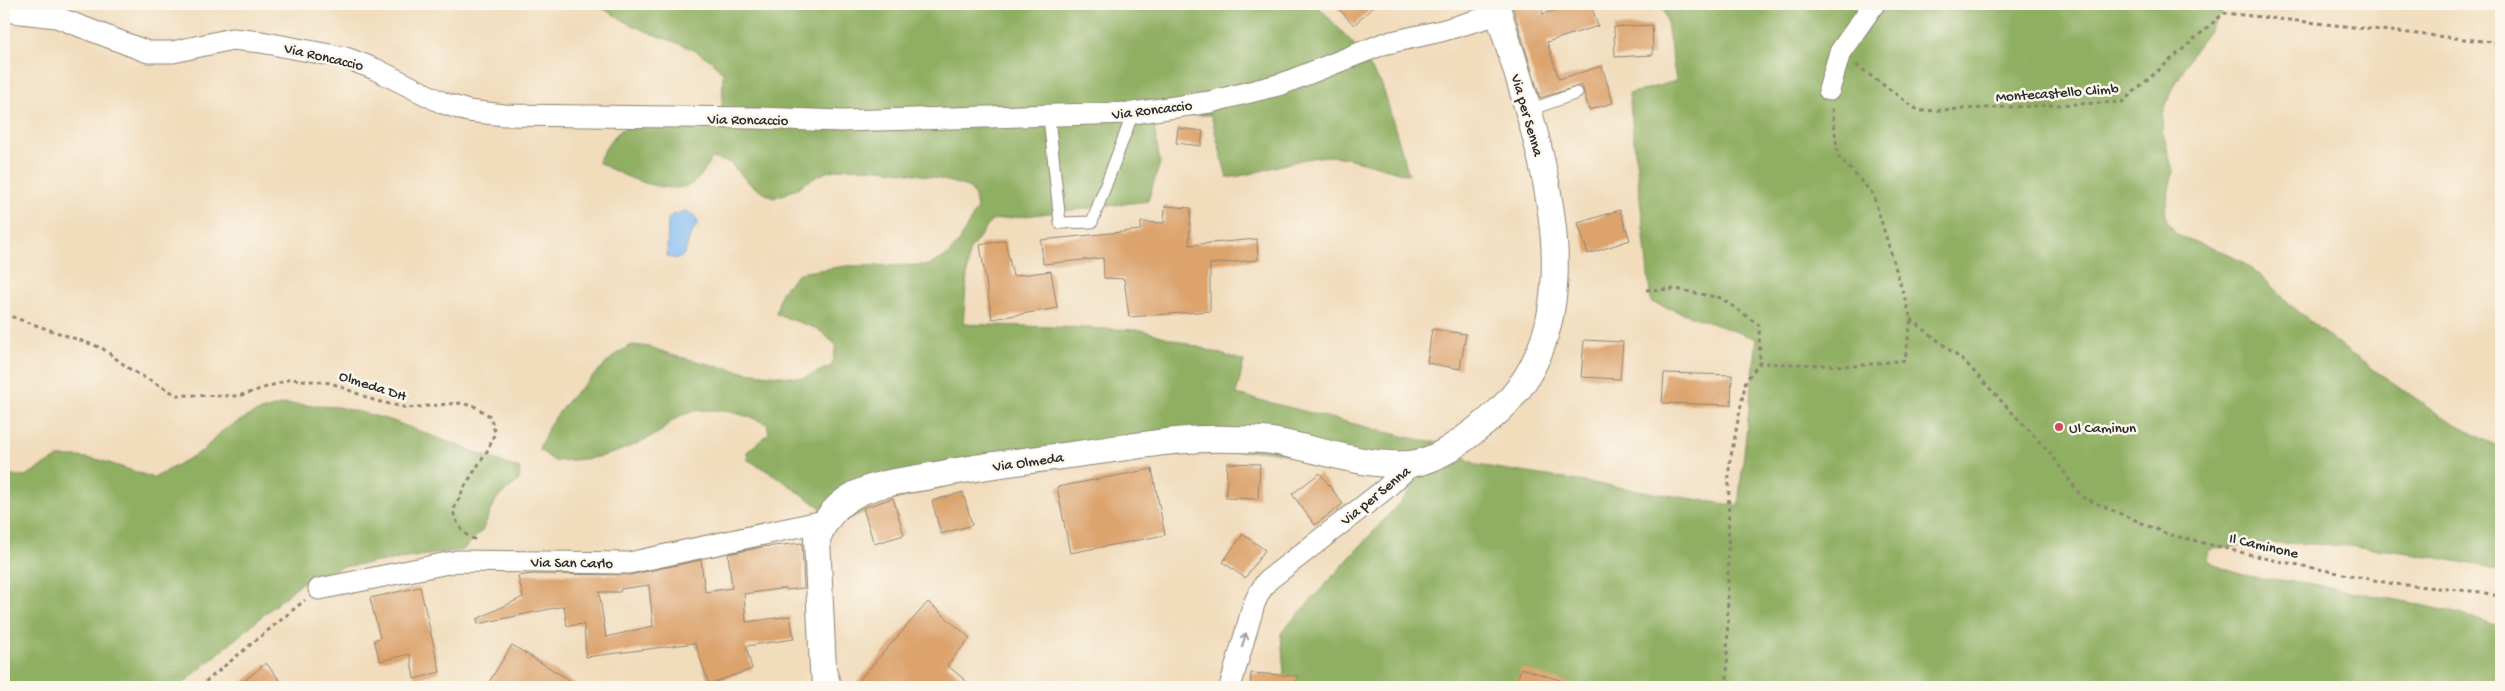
<svg xmlns="http://www.w3.org/2000/svg" width="2505" height="691" font-family="'Gochi Hand',sans-serif">
  <style>
    .forest { fill: #8faf62; stroke: #5d6d46 }
    .water { fill: #80bbf2; stroke: #56738e }
    .building { fill: #dca36d; fill-rule: evenodd }
    .lines { fill: none; stroke-linecap: round; stroke-linejoin: round }
    .service-casing { stroke: #8e8474; stroke-width: 13 }
    .minor-casing { stroke: #8e8474; stroke-width: 23 }
    .tertiary-casing { stroke: #8e8474; stroke-width: 28 }
    .path { stroke: #8e8474; stroke-width: 3; stroke-dasharray: 4 4; stroke-linecap: butt }
    .service { stroke: #fff; stroke-width: 11 }
    .minor { stroke: #fff; stroke-width: 21 }
    .tertiary { stroke: #fff; stroke-width: 26 }
    .oneway { stroke: #a0a0a0 }
    .poi-dot { fill: #d1495b; stroke: #fbf7ec; stroke-width: 2 }
    .labels { text-anchor: middle; stroke-width: 5; stroke-linejoin: round; paint-order: stroke }
    .street-label { font-size: 15px; fill: #2b2b2b; stroke: #fbf7ec }
    .poi-label { font-size: 15px; fill: #2b2b2b; stroke: #fbf7ec; text-anchor: start }
  </style>
  <rect width="100%" height="100%" fill="#fbf7ec"/>
  <filter id="ink" filterUnits="userSpaceOnUse"><feTurbulence type="fractalNoise" baseFrequency=".02" numOctaves="2"/><feDisplacementMap in="SourceGraphic" scale="10" xChannelSelector="R" yChannelSelector="G"/><feConvolveMatrix kernelMatrix="1 2 1 2 8 2 1 2 1" color-interpolation-filters="sRGB"/></filter>
  <filter id="wash" filterUnits="userSpaceOnUse"><feTurbulence type="fractalNoise" baseFrequency=".0096" numOctaves="4" result="noise"/><feDisplacementMap in="SourceGraphic" scale="20" xChannelSelector="R" yChannelSelector="G"/><feGaussianBlur stdDeviation="1.12" result="paint"/><feColorMatrix in="noise" values="0 0 0 0 0 0 0 0 0 0 0 0 0 0 0 0 0 1.4 0 .05"/><feComposite in="paint" operator="in"/></filter>
  <g filter="url(#wash)">
    <rect width="100%" height="100%" fill="#f1dcbc"/>
    <path class="forest" d="M596,4h720l42,45 24,36 27,90c-19,-5 -62,-19 -79,-19 -35,1 -68,18 -103,22l-16,-63h-59l8,48 -12,38 -156,19 -23,31 -6,73 179,6 102,31 -8,33 170,43 34,6 37,22 261,41 19,-167 -106,-37 -22,-208 47,-13 -10,-65 -5,-12h568l-36,48 -23,42 -7,19 -1,16 11,42 -8,38 2,12 10,14 54,20 27,18 40,39 52,41 103,71 48,24v122c-95,-20 -193,-35 -290,-21l-4,10c29,22 72,19 106,25 63,13 127,21 188,43v60h-1216l-4,-54 132,-145 -47,-20 -98,-17 -55,1 -75,5 -162,20 -86,24 -49,21 -65,-46 -28,-16 -1,-8 22,-19 -2,-9c-27,-12 -65,-22 -92,-5 -6,3 -9,9 -15,13 -12,7 -28,14 -41,19 -21,8 -43,9 -65,10l-15,-12 10,-23 20,-27 48,-46 15,-8 18,2 25,9 64,15 31,4 33,3 29,-12 4,-21 -18,-16 -42,-15 5,-22 18,-19 47,-7 84,-1 17,-9 12,-14 18,-34 -2,-11 -5,-9c-32,-12 -113,-28 -146,-15 -18,8 -31,20 -51,25l-22,-13 -21,-22 -18,-5c-5,8 -11,20 -19,25 -23,15 -73,-8 -95,-21 6,-12 12,-22 22,-31 18,-14 78,-16 102,-18l1,-40c-21,-26 -52,-31 -80,-43 -17,-7 -32,-17 -47,-26z
      M284,404l54,3 25,6 27,7 130,49 -1,11 -22,18 -15,33 -19,19 -122,17 -40,16 -122,104h-175v-212l21,1 34,-19h19l22,3 54,18 48,-27 20,-20 32,-18z"/>
    <path class="water" d="M686,211l8,4 4,8c-3,5 -7,10 -9,15 -3,13 -5,26 -22,18l1,-36 4,-5z"/>
    <g id="blocks">
      <path class="building" d="M1334,4h42l-22,21z
        M1512,4h28l3,10 32,-10h16l7,22 -51,16 12,37 43,-13 11,37 -24,7 -7,-25 -42,13z
        M1652,25l1,30 -38,2 -1,-30z
        M1178,128l25,3 -2,15 -25,-3z
        M1165,206l26,2 -2,37 68,-6 1,21 -48,4v47l-81,6 -5,-38 -20,-1 -1,-20 -60,6 -2,-24 100,-10v-8l23,1z
        M1620,210l10,30 -42,14 -10,-31z
        M1005,240l8,36 38,-5 6,37 -65,11 -12,-74z
        M1432,329l34,5 -6,35 -33,-6z
        M1584,340l39,2 -3,37 -39,-2z
        M1664,373l68,2 -1,30 -69,-2z
        M1227,463l33,1 -2,35 -32,-1z
        M1152,469l13,66 -95,18 -13,-66z
        M1320,473l23,31 -28,21 -23,-31z
        M963,492l9,33 -31,9 -9,-33z
        M893,498l11,37 -30,9 -11,-36z
        M1243,534l22,16 -20,28 -22,-16z
        M802,543l2,45 -17,2 -1,-2 -42,6 2,28 44,-6 4,23 -48,7 6,23 -43,15 -14,-41 -109,14 -2,-33 -17,2 -3,-20 -86,18 -1,-5 46,-22 -5,-21 15,-2 96,1 72,-15 4,32 27,-4 -4,-34 35,-7zM649,585l4,41 -47,11 -7,-45h21l1,-3z
        M420,587l20,85 -26,7 -4,-25 -30,7 -6,-21 6,-2 -10,-40z
        M928,602l42,36 -23,27 26,22h-120z
        M512,645l69,42h-82l-10,-5z
        M266,663l19,24h-48z
        M1521,668l51,16 -1,3h-56z
        M1251,673l46,3 -1,11h-46z"/>
    </g>
  </g>
  <g filter="url(#ink)">
    <use href="#blocks" fill-opacity="0" stroke="#8e8474" stroke-width="1"/>
    <g class="lines">
      <g class="service-casing">
        <path id="service" d="M1527,111l50,-18
          M1049,117l11,106 32,-1 41,-109"/>
      </g>
      <g class="minor-casing">
        <path id="minor" d="M4,11l52,6 92,35h25l59,-13 29,3 85,16 29,11 68,34 25,8 37,4 253,3 83,3 292,-8 77,-11 72,-18 101,-40 58,-13 58,-17
          M1829,90l11,-38 34,-48
          M319,589l139,-28 171,2 195,-42
          M1230,687l24,-83 5,-11 8,-12 117,-91 28,-26"/>
      </g>
      <g class="tertiary-casing">
        <path id="tertiary" d="M828,687l-5,-17 -6,-131c22,-57 73,-55 125,-65 50,-10 100,-15 150,-22 46,-6 93,-15 139,-13 15,0 32,0 47,3 43,8 87,25 131,22 29,-2 54,-25 76,-41 128,-100 48,-293 11,-419"/>
      </g>
      <path class="path" d="M1856,65l63,46 203,-9 102,-89 277,30
        M1646,290l29,-1 46,9 38,27 1,38
        M4,314l98,34 29,22 46,25 62,1 52,-17 40,4 45,18 32,7 51,-5 15,3 16,10 5,16 -6,16 -24,38 -12,25c4,13 10,26 25,29
        M1911,319l55,44 84,90 32,44 85,37 101,25 126,25 87,8 20,5
        M199,687l106,-87
        M1727,687l2,-221 17,-86 14,-17 95,3 50,-6 6,-41 -38,-125 -35,-38 -6,-48"/>
      <use href="#service" class="service"/>
      <use href="#minor" class="minor"/>
      <use href="#tertiary" class="tertiary"/>
    </g>
    <defs><path id="oneway-shaft" d="M-6 0H5M1.5-3L5.5 0L1.5 3" fill="none" stroke-width="1.6" stroke-linecap="round" stroke-linejoin="round" transform="scale(1.25)"/></defs>
    <use class="oneway" href="#oneway-shaft" transform="translate(1244 640) rotate(-74)"/>
  </g>
  <circle class="poi-dot" cx="2059" cy="427" r="5"/>
  <g class="labels">
    <g class="street-label">
      <text transform="translate(324 56) rotate(13)" y="5">Via Roncaccio</text>
      <text transform="translate(2057 92) rotate(-4)" y="5">Montecastello Climb</text>
      <text transform="translate(1152 109) rotate(-7)" y="5">Via Roncaccio</text>
      <text transform="translate(1528 115) rotate(74)" y="5">Via per Senna</text>
      <text transform="translate(748 119) rotate(1)" y="5">Via Roncaccio</text>
      <text transform="translate(373 385) rotate(18)" y="5">Olmeda DH</text>
      <text transform="translate(1028 461) rotate(-8)" y="5">Via Olmeda</text>
      <text transform="translate(1375 495) rotate(-39)" y="5">Via per Senna</text>
      <text transform="translate(2264 545) rotate(13)" y="5">Il Caminone</text>
      <text transform="translate(572 562) rotate(1)" y="5">Via San Carlo</text>
    </g>
    <g class="poi-label">
      <text x="2069" y="432">Ul Caminun</text>
    </g>
  </g>
  <rect width="2505" height="691" fill="none" stroke="#fbf7ec" stroke-width="20"/>
</svg>
